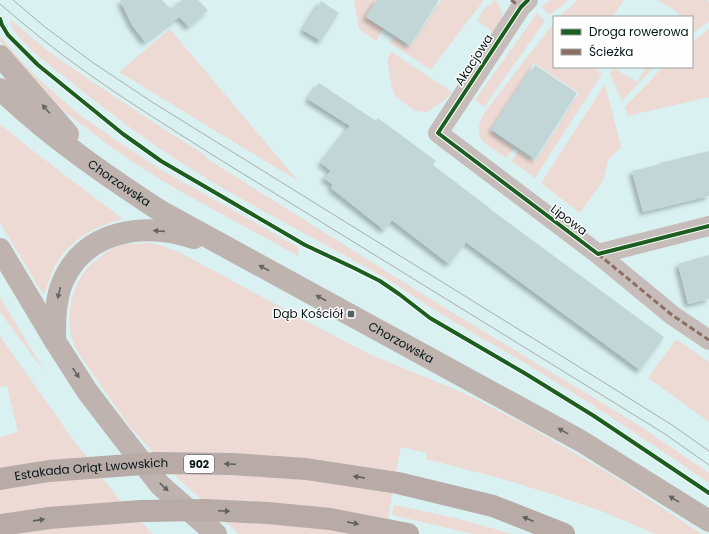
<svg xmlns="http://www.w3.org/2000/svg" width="709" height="534" font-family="Poppins,sans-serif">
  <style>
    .green { fill: #eddad4 }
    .building { fill: #c3d6d7; filter: url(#shadow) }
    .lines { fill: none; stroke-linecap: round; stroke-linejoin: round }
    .street { stroke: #c6bdbb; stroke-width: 20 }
    .secondary { stroke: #bfb3b0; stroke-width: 22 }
    .primary { stroke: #b8aaa7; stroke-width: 22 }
    .tram { stroke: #aaacab; stroke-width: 1 }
    .quiet { stroke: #8d6e63; stroke-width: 3; stroke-dasharray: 6 3; stroke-linecap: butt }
    .cycleway-casing { stroke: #fefefe; stroke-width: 6 }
    .cycleway { stroke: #1b5e20; stroke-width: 4 }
    .oneway { fill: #626463 }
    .oneway2 { fill: #5e605e }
    .poi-dot { fill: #506263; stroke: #fefefe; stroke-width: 1.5 }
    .labels { text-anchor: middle; stroke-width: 3; stroke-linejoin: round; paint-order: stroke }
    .shield { fill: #fefefe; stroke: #505b5c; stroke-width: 1 }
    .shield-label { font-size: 11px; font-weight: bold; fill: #051516 }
    .street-label { font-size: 12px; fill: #051516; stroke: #fefefe }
    .poi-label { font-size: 12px; fill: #051516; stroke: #fefefe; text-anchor: end }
  </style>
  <defs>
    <filter id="shadow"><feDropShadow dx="-3.5" dy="3.5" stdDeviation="2" flood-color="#0004"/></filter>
  </defs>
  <rect width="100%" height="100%" fill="#daf1f2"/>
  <path class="green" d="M354,0h23l-11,17 18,11 -8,13 -17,-12z
    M441,0h43l-53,70 -41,-27 3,-6 17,10z
    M494,0h2c9,12 7,21 -2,33l-17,-13 11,-16 2,2z
    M550,0h19l-19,15 -9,-8z
    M578,0h46l-11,17h-54z
    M658,0h48l3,2v19l-17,13v-17h-14l2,-3z
    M537,13l8,8 -61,86 -9,-7z
    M11,20l37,31 46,32 76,50 37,23 -1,2 231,145 200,121 72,49v10c-62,-43 -126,-85 -191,-124 -18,-11 -37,-21 -55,-32 -16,-9 -31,-19 -47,-29 -10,-7 -20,-14 -31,-20 -64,-37 -130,-69 -192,-108 -45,-28 -88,-60 -129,-94 -15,-11 -48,-37 -54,-53z
    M551,26l3,3v38h39l9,7 -67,104 -24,-17 7,-10 17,11 44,-69 -45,-30 -44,67 24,18 -8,10c-6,-5 -18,-11 -23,-17 -8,-8 -3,-21 2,-29z
    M170,29l128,152 -179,-109z
    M709,29v68l-81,19 -3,-9 38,-40h29v-25z
    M0,36l23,27 21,21 35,30 34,24 47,31 101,57 38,22 -1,8 -122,-67 -37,-23 -28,-19 -61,-46 -43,-50 -7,-11z
    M392,52l60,40 -7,8 -18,12 -12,-1 -19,-14 -4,-9 -5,-28z
    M646,67h8l-32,34 -12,-27 4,-6 23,14z
    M605,84l16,63 -13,13 -5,21 -23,32 -39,-30z
    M0,124l36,29 86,65v1c-28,8 -53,21 -67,47 -5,9 -7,20 -11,28h-1l-43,-71z
    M149,243l11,2 19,7 148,80 44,23 76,31 25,11 56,29 84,49 90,59h-47l-51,-22 -50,-17 -51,-16 -77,-20 1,-6 -26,-6 -16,87h-146l-68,-62 -41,-45 -51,-73c-2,-5 -5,-9 -7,-14 -6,-25 -1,-53 16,-73 3,-3 6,-5 10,-8 5,-4 11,-9 18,-12 10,-4 22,-3 33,-4z
    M0,297l46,77 -46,-62z
    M0,336l67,95 50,66 36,37h-153v-97l18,-5 -11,-46 -7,1z
    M676,339l33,23v60l-61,-44z
    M394,505c40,8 79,17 118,29h-39l-81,-19z"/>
  <path class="building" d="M120,0h42l17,17 -34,25 -13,-17z
    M182,0h16l10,10 -19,17 -18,-18z
    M377,0h62l-29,45 -44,-28z
    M321,1l18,12 -18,28 -18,-11z
    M535,65l42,28 -42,66 -43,-29z
    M319,83l57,38 2,-3 58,43 -3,4 58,44h-1l174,128 -24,33 -174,-128 -17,22 -57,-44 -8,10 -53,-42 2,-3 -9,-7 7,-7 -10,-8 29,-37 -42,-27z
    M709,151v45l-66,16 -11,-41 29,-7 -1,-1z
    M709,255v44l-21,5 -10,-40z"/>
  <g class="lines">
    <path class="street" d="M528,0l-7,7 -83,126 160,121 111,-28
      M598,254l74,61 37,25"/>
    <g class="secondary">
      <path d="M0,56l68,78"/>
      <path id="s1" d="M0,89c49,47 105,86 162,123l419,229 128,80"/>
      <path d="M0,249l55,92 32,50 36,47 37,47 56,49"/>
      <path d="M55,341c0,-20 0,-42 8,-60 23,-52 83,-59 131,-43"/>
    </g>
    <g class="primary">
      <path id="s2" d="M0,479l49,-8 107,-8 76,1 74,5 92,14 95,23 71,28"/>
      <path d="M0,525l49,-7 92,-7 64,-1 63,3 62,6 78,15"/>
    </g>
    <path class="tram" d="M13,0l32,27 47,35 60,40 416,258 104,65 37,26
      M0,4c28,24 56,47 86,68 40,29 83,55 125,82l454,280 44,31"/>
    <path class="quiet" d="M511,0l10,7
      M598,254l74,61 37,25"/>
    <g class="cycleway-casing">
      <path id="cycleway" d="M528,0l-7,7 -83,126 160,121 111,-28
        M0,19l2,6 6,10 30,30 85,69 38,27 144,84 49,23 26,13 19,13 31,24 96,56 68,42 115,77"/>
    </g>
    <use href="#cycleway" class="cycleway"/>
  </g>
  <defs><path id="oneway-solid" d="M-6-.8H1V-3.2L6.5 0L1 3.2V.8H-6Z"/></defs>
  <g class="oneway">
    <use href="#oneway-solid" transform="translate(46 109) rotate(-131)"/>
    <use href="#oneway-solid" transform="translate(159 231) rotate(-176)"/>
    <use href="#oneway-solid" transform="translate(264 268) rotate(-152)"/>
    <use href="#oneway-solid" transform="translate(59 293) rotate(104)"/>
    <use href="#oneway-solid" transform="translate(321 298) rotate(-152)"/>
    <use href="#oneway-solid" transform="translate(76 373) rotate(57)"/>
    <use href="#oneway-solid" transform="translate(563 431) rotate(-151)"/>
    <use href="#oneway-solid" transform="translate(164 487) rotate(43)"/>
    <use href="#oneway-solid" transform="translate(674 499) rotate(-148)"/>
  </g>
  <g class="oneway2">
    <use href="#oneway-solid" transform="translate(230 464) rotate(-178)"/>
    <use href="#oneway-solid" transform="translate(359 477) rotate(-171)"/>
    <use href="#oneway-solid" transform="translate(224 511) rotate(2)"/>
    <use href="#oneway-solid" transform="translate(528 519) rotate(-158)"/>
    <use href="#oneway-solid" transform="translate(39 520) rotate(-8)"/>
    <use href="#oneway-solid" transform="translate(353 523) rotate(10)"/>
  </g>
  <rect class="poi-dot" x="347" y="310" width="8" height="8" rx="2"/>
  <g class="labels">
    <rect class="shield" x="184" y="455" width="30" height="18" rx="3"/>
    <g class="shield-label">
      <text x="199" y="468">902</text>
    </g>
    <g class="street-label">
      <text transform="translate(474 60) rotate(-57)" y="4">Akacjowa</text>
      <text dy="4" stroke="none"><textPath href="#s1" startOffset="152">Chorzowska</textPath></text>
      <text transform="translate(569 220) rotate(37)" y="4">Lipowa</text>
      <text dy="4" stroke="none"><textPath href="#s1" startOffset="476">Chorzowska</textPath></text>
      <text dy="4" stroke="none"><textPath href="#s2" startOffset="92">Estakada Orląt Lwowskich</textPath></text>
    </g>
    <g class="poi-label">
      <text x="343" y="318">Dąb Kościół</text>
    </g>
  </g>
  <rect x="553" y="16" width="140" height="52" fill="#fefefe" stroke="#9aa1a1"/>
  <rect x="561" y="29" width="20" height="6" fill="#1b5e20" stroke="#9aa1a1"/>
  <text x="589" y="36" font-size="12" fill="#051516">Droga rowerowa</text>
  <rect x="561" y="49" width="20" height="6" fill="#8d6e63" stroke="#9aa1a1"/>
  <text x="589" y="56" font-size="12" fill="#051516">Ścieżka</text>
</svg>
